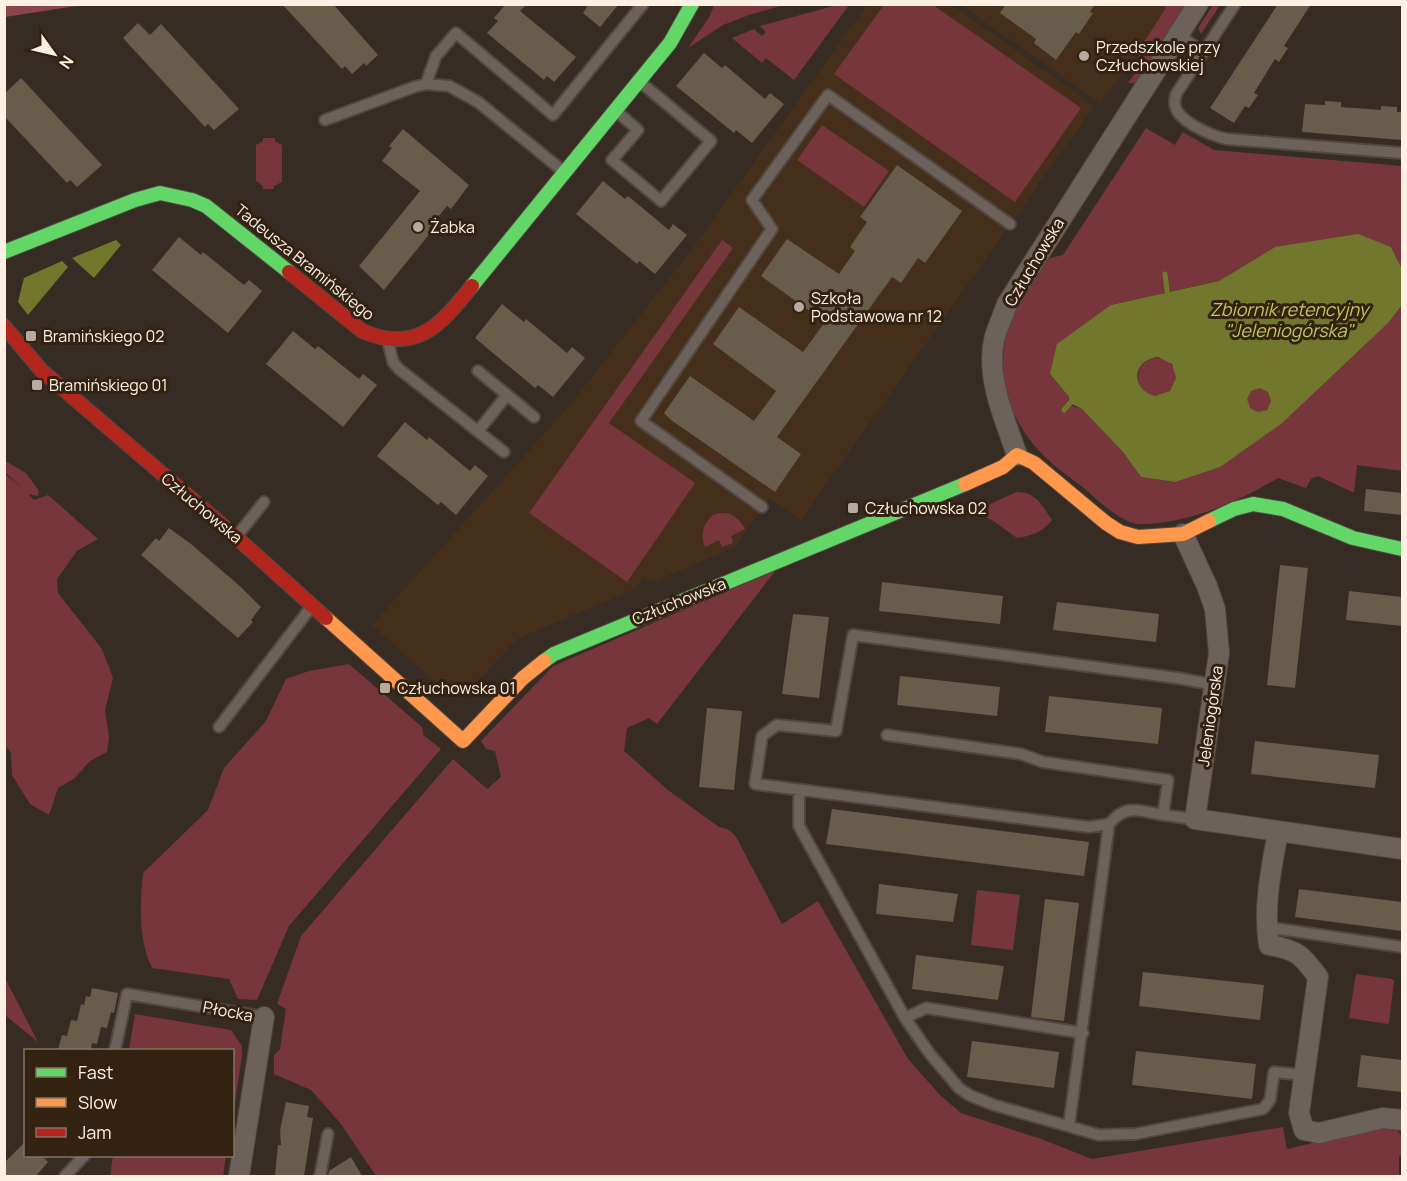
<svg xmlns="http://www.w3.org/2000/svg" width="1407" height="1181" font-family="Manrope,sans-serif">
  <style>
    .built { fill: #452f1a }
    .green { fill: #77363c }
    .forest { fill: #8a444b }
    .water { fill: #71782d; fill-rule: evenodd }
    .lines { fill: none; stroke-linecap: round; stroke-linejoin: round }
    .stream { stroke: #71782d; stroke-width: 5 }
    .building { fill: #675d4a }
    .lane-casing { stroke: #504740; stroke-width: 14 }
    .street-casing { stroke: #504740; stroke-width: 22 }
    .fast-casing { stroke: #504740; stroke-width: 16 }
    .slow-casing { stroke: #504740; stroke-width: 16 }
    .jam-casing { stroke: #504740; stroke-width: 16 }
    .lane { stroke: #6d615b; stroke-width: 10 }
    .street { stroke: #6d615b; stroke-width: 20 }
    .fast { stroke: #63d668; stroke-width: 14 }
    .slow { stroke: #ff974d; stroke-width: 14 }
    .jam { stroke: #b3261e; stroke-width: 14 }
    .poi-dot { fill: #b7aba1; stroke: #342211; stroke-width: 2 }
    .labels { text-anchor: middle; stroke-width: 6; stroke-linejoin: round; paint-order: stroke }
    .poi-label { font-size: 16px; fill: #fcf0e5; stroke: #342211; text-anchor: start }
    .street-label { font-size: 16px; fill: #fcf0e5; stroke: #342211 }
    .water-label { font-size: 18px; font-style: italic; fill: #bcc95b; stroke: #342211 }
  </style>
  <rect width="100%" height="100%" fill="#362c23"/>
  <path class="built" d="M1162,4l5,4 -66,96 -140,-99z
    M867,5h85l142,101 -293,414 -32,-22 -34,49 -82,35 -9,-6 -9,13 -118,50 -53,57h-13l-79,-71 198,-220 119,-152z"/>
  <path class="green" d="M714,5v-1l70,1 -35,10 -26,10 -35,23 22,-32z
    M837,5h12l-55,75 -28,-22 -4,5 -30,-25 22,-9 8,7 4,-4 -6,-6z
    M884,5h49l148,103 -66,94 -181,-128z
    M1162,5h25l-48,74 -5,4h-6l16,-23 -8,-6 30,-46z
    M1213,5h7l-19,29 -3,-6z
    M822,125l67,46 -25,36 -67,-47z
    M1146,128l29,17 8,-13 31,18 188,16v103l-11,-22h-116l-56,34 -108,24 -61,69 19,23 4,9 9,3 41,43 18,25 34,5 214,-160 13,-17v166l-45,-6 -3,28 -36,-17 -7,3 -5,9 -28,-10c-38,23 -93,47 -138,46 -19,0 -45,-27 -60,-39 -12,-9 -25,-18 -36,-29 -37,-37 -52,-87 -32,-138 8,-21 22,-40 34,-59l17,-4z
    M263,138h12v3l7,4v37l-8,4v3h-11v-3l-7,-5v-36l7,-4z
    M722,240l11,8 -124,175 86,60 -68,99 -98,-69z
    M1138 377a19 19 0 1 1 38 0a19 19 0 1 1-38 0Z
    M1247 400a12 12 0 1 1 24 0a12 12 0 1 1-24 0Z
    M7,462l19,11 13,18 -1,5 -10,-2 6,6 14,-5 50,44 -21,12 -20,28 1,14 44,56 11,29 -8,32 4,27 -2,15 -17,9 -15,17 -17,10 -9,27 -19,-11 -18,-29 -1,-22 -6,-8v-271l18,15 -18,-17v-9z
    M1016,492c20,0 25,12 36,28 -9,12 -21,16 -35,18l-25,-18 -5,-2 -1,-12z
    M722,513c12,0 18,7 23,16l-14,7 2,7 -11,4 -3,-7 -14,7c-5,-13 -2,-22 8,-32z
    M776,570l-119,154 -8,-6 -22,10 -3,23 44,39 51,37 8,2 8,6 47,89 36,-23 90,158 32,36 21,18 80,26 51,20 191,-32 4,22 98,-23h8l9,10v18l-3,3v19h-1023l-35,-52 -30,-34 -37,-16v-19l6,-6 6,-40 -9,-5 24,-68 152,-177 34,30 14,-12 -6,-26 -9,-2 -5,-8 72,-75z
    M349,664l73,63 1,8 18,14 -152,177 -32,74 -19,-1 -9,-20 -77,-11c-14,-28 -12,-64 -9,-95l65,-63 16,-42 42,-47 20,-42 23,-8z
    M977,890l43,5 -7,55 -42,-5z
    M1356,974l36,5 2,2 -5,42 -1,1 -39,-6z
    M5,978l33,64 -33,-27z
    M135,1014l96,16 11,16v9l-9,62 -1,-67h-103z
    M113,1156h113l-3,20h-113z"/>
  <path class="forest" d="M5,4h78v1l-78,12z"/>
  <path class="water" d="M1358,234l33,13 11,22v36l-13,17 -108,102 -61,43 -45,15 -34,-5 -18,-25 -41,-43 -12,-6 -1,-6 -19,-23 7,-30 54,-39 108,-24 56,-34zM1158,357l14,7 4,14 -6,13 -15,5c-25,-7 -23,-36 3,-39zM1260,388l8,4 3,9 -4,9 -9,2 -8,-4 -3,-9 4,-8z
    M116,240l5,5 -27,33 -22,-20z
    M62,261l6,6 -40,48 -10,-13 6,-24z"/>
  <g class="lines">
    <path class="stream" d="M1165,274l2,17
      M1064,410l6,-7"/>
  </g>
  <path class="building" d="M282,4h51l45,51 -12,11 -2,-3 -12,11 -7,-8 -3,3z
    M506,4h21l-7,7 56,46 -22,25 -7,-6 -3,4 -57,-47 11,-12 -4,-3z
    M589,4h30l-19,23 -17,-14z
    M1006,4h89l-5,8 3,1 -14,21 -3,-2 -20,28 -22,-17 2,-4 -36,-26z
    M1278,4h33l-27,42 4,2 -9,14 -4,-3 -21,34 4,2 -9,13 -4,-2 -11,17 -24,-15z
    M138,23l12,12 11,-11 78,85 -25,21 -6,-6 -3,3 -82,-89z
    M704,53l18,15 3,-3 40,34 5,-6 14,11 -32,39 -16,-13 -2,3 -58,-47z
    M21,78l81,87 -25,22 -7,-7 -3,3 -63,-67v-22z
    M1325,101l16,1v5l40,3v-4l16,1v5h5v28l-100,-8 3,-28 20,1z
    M403,129l66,56 -18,24 -4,-3 -18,22 3,3 -48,59 -25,-24 61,-75 -38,-30 10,-13 -3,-2z
    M897,165l65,46 -37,52 -7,-5 -17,25 -9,-6 -115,160 24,17 -26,38 -104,-72 -7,-7 26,-37 64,45 22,-30 -63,-47 26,-37 64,45 22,-30 -64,-46 26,-37 52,35 16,-23 -5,-4 17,-25 -7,-5z
    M603,181l22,18 3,-3 41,34 4,-6 14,11 -32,39 -16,-13 -2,3 -61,-50z
    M179,237l22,18 2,-3 41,33 5,-5 13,11 -34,42 -76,-63z
    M502,304l22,18 2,-3 41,34 5,-6 13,11 -32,39 -15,-12 -3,3 -60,-50z
    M293,331l22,18 3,-3 41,33 4,-5 14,11 -34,42 -77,-63z
    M405,422l22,18 2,-3 41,34 5,-6 13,11 -32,39 -15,-13 -3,3 -61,-49z
    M1366,489l36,4v22l-38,-4z
    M169,528l22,16 51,44 19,19 -10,13 2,2 -15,16 -97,-83 15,-17 3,3z
    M1280,565l28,3 -13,120 -28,-3z
    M882,582l121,14 -3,28 -121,-13z
    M1349,591l53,6v29l-56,-6z
    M1057,602l102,12 -3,28 -103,-12z
    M793,614l36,3 -10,81 -37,-4z
    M900,676l100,11 -3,29 -100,-11z
    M1049,696l113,12 -4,36 -113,-12z
    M707,708l35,3 -8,79 -35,-3z
    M1255,741l124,14 -4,33 -124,-14z
    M832,809l257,33 -5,34 -258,-32z
    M879,884l79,10 -5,28 -77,-8z
    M1299,889l103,13v29l-107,-14z
    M1045,899l34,4 -15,118 -33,-4z
    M916,955l88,11 -6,34 -86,-11z
    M1143,972l121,13 -4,35 -121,-14z
    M92,988l26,5 -4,20 -3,-1 -4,16 -6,-1 -4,17 -5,-1 -1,7h-33l4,-15 5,1 4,-16 6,1 4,-17 3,1 2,-9 4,1z
    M972,1041l87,11 -5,36 -87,-11z
    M1136,1051l120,13 -4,35 -120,-14z
    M1361,1055l41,5v32l-45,-5z
    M286,1102l23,4 -2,11 6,1 -9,58h-29l3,-31h3l-1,-15z
    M26,1141v14h15l7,7 -12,14h-32v-13z
    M351,1157l11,19h-34l1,-5z"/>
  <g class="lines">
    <g class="lane-casing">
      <path id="lane" d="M1235,4l-59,90c0,3 -2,6 -1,10 1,17 37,32 52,35l175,14
        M1178,35l26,17
        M426,84l10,-28 20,-23 97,82 90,-111
        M615,110l23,20 -26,30 49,41 50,-60 -72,-60
        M325,120l89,-33 12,-3 23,2 29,16 85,69
        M388,341l5,21 6,7 105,83
        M478,371l56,46
        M478,431l29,-36
        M762,507l-121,-86 131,-192 -20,-29 76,-105 182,129
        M236,537l28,-35
        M219,727l93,-121
        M887,735l134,19 22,8 125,18 -5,35 32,4
        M799,790v36l106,192 25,36 29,34 10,7 25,10 105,30 36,-1 128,-25 7,-9 4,-28 30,3
        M1109,824c18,-21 30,-13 54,-9
        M1266,927l136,20
        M905,1018l21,-10 157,25
        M115,1050l12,-56 137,23
        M1069,1126l40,-302 -20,3 -334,-43 7,-48 15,-11 59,6 17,-96 324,43 39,7
        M65,1176l19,-20
        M320,1176l8,-42"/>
    </g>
    <g class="street-casing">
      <path id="street" d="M1017,455c-12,-36 -31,-76 -23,-115 3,-12 9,-24 13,-36l191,-300
        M1183,534l24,52 8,23 4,44 -24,166 207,30
        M1278,832c-7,38 -15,76 -9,113 28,5 32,9 49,32l-19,136 5,17 15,3 64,-15 19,2
        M239,1176l25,-159"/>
    </g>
    <g class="fast-casing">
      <path id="fast" d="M4,252l131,-52 25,-7 32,7 14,6 83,66
        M472,286l198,-243 22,-39
        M1209,521l25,-12 19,-5 30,5 70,29 49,11
        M544,661l10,-7 411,-170"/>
    </g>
    <g class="slow-casing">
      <path id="slow" d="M965,484l38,-17 14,-12 17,8 72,60 14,9 18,5 45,-3 26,-13
        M326,618l137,123 60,-63 21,-17"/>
    </g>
    <g class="jam-casing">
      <path id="jam" d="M289,272l73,59c54,23 78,-5 110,-45
        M4,326l37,44 195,167 90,81"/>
    </g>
    <use href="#lane" class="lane"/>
    <use href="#street" class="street"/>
    <use href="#fast" class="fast"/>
    <use href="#slow" class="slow"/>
    <use href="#jam" class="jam"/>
  </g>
  <g class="poi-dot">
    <circle cx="1084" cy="56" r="6"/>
    <circle cx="418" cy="227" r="6"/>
    <circle cx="799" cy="307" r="6"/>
    <rect x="25" y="330" width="12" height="12" rx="3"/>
    <rect x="31" y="379" width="12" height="12" rx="3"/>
    <rect x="847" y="502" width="12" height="12" rx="3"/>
    <rect x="379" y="682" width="12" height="12" rx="3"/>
  </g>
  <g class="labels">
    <g class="poi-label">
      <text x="1096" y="53">Przedszkole przy<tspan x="1096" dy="18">Człuchowskiej</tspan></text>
      <text x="430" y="233">Żabka</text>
      <text x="811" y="304">Szkoła<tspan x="811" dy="18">Podstawowa nr 12</tspan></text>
      <text x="43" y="342">Bramińskiego 02</text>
      <text x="49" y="391">Bramińskiego 01</text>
      <text x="865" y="514">Człuchowska 02</text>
      <text x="397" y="694">Człuchowska 01</text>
    </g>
    <g class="street-label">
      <text transform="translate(305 262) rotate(39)" y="6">Tadeusza Bramińskiego</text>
      <text transform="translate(1034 262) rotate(-59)" y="6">Człuchowska</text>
      <text transform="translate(202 508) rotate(40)" y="6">Człuchowska</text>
      <text transform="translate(679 601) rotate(-22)" y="6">Człuchowska</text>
      <text transform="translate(1210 716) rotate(-82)" y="6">Jeleniogórska</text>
      <text transform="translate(228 1011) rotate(11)" y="6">Płocka</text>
    </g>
    <g class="water-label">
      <text x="1289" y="316">Zbiornik retencyjny<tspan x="1289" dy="21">"Jeleniogórska"</tspan></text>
    </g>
  </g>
  <rect width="1407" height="1181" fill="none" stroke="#fcf0e5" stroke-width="12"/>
  <rect x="24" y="1049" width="210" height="108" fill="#342211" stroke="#847466" stroke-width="1.5"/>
  <rect x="36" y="1068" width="30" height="9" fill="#63d668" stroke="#847466" stroke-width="1.5"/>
  <text x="78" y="1079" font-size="18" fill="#fcf0e5">Fast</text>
  <rect x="36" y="1098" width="30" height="9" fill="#ff974d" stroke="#847466" stroke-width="1.5"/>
  <text x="78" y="1109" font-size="18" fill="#fcf0e5">Slow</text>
  <rect x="36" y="1128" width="30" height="9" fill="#b3261e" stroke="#847466" stroke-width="1.5"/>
  <text x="78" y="1139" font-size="18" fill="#fcf0e5">Jam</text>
  <g transform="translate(54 54) rotate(124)" stroke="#342211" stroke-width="4.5" paint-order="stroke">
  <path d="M0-4.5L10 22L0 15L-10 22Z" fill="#fcf0e5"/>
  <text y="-9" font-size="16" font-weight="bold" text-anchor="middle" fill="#fcf0e5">N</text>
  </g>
</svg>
